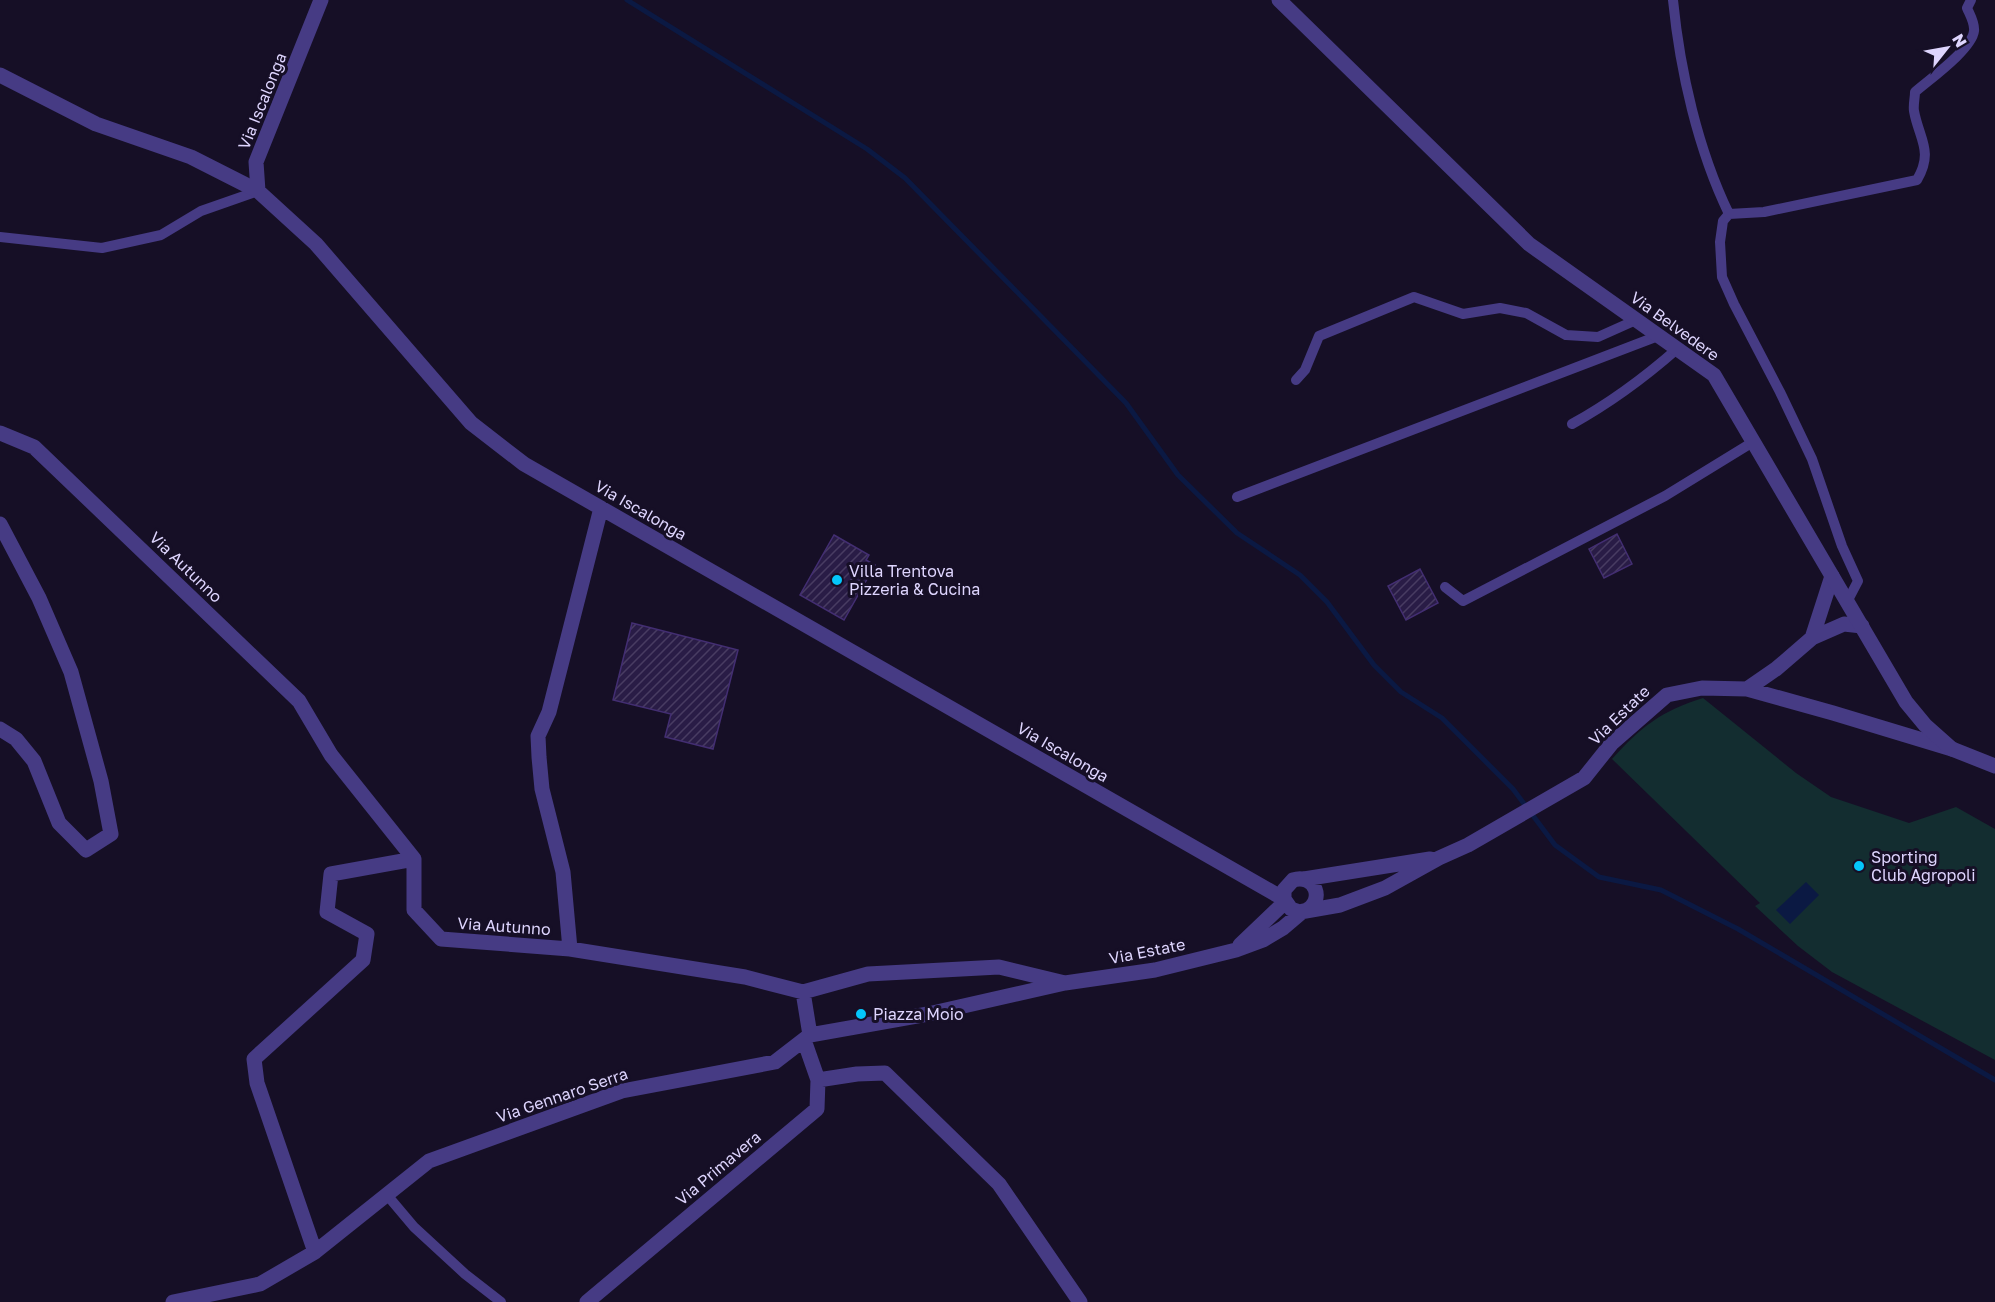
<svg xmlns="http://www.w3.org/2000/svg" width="1995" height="1302" font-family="'Golos Text',sans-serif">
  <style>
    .grass { fill: #132d30 }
    .water { fill: #0b1943 }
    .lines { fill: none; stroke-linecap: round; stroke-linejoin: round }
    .stream { stroke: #0b1943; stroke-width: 5 }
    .building { fill: url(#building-hatch); stroke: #432e72; stroke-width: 1.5 }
    .service { stroke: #463b84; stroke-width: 10 }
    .minor { stroke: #463b84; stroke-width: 15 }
    .tertiary { stroke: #463b84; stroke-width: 15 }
    .poi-dot { fill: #04c6fb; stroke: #160f26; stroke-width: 2 }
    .labels { text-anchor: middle; stroke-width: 6; stroke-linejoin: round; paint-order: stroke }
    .street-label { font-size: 16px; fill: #ded5fe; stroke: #160f26 }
    .poi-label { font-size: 16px; fill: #ded5fe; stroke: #160f26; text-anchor: start }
  </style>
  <defs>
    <pattern id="building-hatch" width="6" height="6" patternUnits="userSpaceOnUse" patternTransform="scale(1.5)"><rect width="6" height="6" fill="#291c46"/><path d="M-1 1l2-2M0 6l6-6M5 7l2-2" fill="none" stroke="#483c62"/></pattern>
  </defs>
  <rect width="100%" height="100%" fill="#160f26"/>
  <path class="grass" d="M1703,698l93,75 35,24 78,26 47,-16 39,22v231l-163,-88 -34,-26 -43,-40 5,-3 -148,-144c29,-32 49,-48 91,-61z"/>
  <path class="water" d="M1806,882l13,13 -29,29 -14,-14z"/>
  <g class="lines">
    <path class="stream" d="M627,0l240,149 38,29 221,225 52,72 59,58 63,42 27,27 47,63 27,27 41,26 71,71 42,56 44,32 62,13 77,39 257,151"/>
  </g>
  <path class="building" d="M1617,534l15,30 -28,14 -15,-29z
    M834,535l35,20 -3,5 9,5 -31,55 -44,-25z
    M1420,569l18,34 -32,17 -18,-34z
    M632,623l106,27 -25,99 -48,-12 6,-23 -58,-14z"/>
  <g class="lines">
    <path class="service" d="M1673,0c7,71 25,150 56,214
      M0,237l102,11 59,-13 40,-24 57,-20
      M1296,380l9,-10 14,-34 95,-39 49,17 37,-6 26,5 40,22 32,2 38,-17
      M1572,424c38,-21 72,-46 105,-75
      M1237,497l421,-161
      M1445,587l18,14 202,-105 88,-54
      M1847,602l11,-21 -16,-35 -30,-87 -32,-67 -46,-88 -12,-27 -2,-35 3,-21 6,-7 35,-2 153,-32c17,-29 2,-41 -3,-69 -1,-6 1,-13 1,-19 15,-13 57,-43 59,-61 1,-8 -4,-16 -7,-23l4,-8
      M387,1195l27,32 51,47 36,28"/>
    <path class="minor" d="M321,0l-65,162 2,29 58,53 155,179 53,41 760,435
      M0,75l96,49 95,33 67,34
      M0,433l34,14 265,254 32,54 83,104v51l27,29 129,10 175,28 58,15 65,-18 131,-7 66,16
      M0,524l39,74 32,74 30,109 10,53 -25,16 -27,-27 -25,-62 -18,-22 -16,-10
      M1812,638l20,-62
      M1747,689l29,-20 36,-31 32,-14 18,2
      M1304,879l126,-20
      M1305,911c21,-10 10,-38 -12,-31l-9,10v9l7,10 9,3 40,-7 45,-17 54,-30 29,-13 116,-67 28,-35 55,-48 35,-7 45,1 86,24 119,36
      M1240,945l45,-43
      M570,949l-7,-77 -21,-83 -3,-32 -1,-21 11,-24 52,-204
      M803,992l7,43
      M818,1080l39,-6 28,-1 114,111 81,118
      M315,1252l-58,-169 -3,-24 109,-99 4,-26 -40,-22 4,-38 83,-15
      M173,1302l87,-18 55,-32 114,-91 193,-70 153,-29 35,-27 118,-21 137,-31 90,-13 81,-20 27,-10 20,-12 20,-17
      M587,1302l230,-193 1,-29 -14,-40"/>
    <path class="tertiary" d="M1279,0l250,244 185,131 192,327 19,23 27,24 43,17"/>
  </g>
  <g class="poi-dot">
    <circle cx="837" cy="580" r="6"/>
    <circle cx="1859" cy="866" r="6"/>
    <circle cx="861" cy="1014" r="6"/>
  </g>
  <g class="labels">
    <g class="street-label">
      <text transform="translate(262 101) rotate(-68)" y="6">Via Iscalonga</text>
      <text transform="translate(1675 326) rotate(36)" y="6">Via Belvedere</text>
      <text transform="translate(641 510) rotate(30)" y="6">Via Iscalonga</text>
      <text transform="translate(186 567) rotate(44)" y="6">Via Autunno</text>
      <text transform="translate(1619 715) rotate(-44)" y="6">Via Estate</text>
      <text transform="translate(1063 752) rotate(30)" y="6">Via Iscalonga</text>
      <text transform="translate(504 926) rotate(4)" y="6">Via Autunno</text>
      <text transform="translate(1147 951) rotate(-11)" y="6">Via Estate</text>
      <text transform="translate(562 1095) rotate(-19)" y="6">Via Gennaro Serra</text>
      <text transform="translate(718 1168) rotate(-40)" y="6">Via Primavera</text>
    </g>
    <g class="poi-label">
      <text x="849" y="577">Villa Trentova<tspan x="849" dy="18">Pizzeria &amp; Cucina</tspan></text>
      <text x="1871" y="863">Sporting<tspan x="1871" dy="18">Club Agropoli</tspan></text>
      <text x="873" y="1020">Piazza Moio</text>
    </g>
  </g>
  <g transform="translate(1947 48) rotate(59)" stroke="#160f26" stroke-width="4.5" paint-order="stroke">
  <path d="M0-4.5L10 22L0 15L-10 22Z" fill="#ded5fe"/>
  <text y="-9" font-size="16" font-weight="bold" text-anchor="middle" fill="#ded5fe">N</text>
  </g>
</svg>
